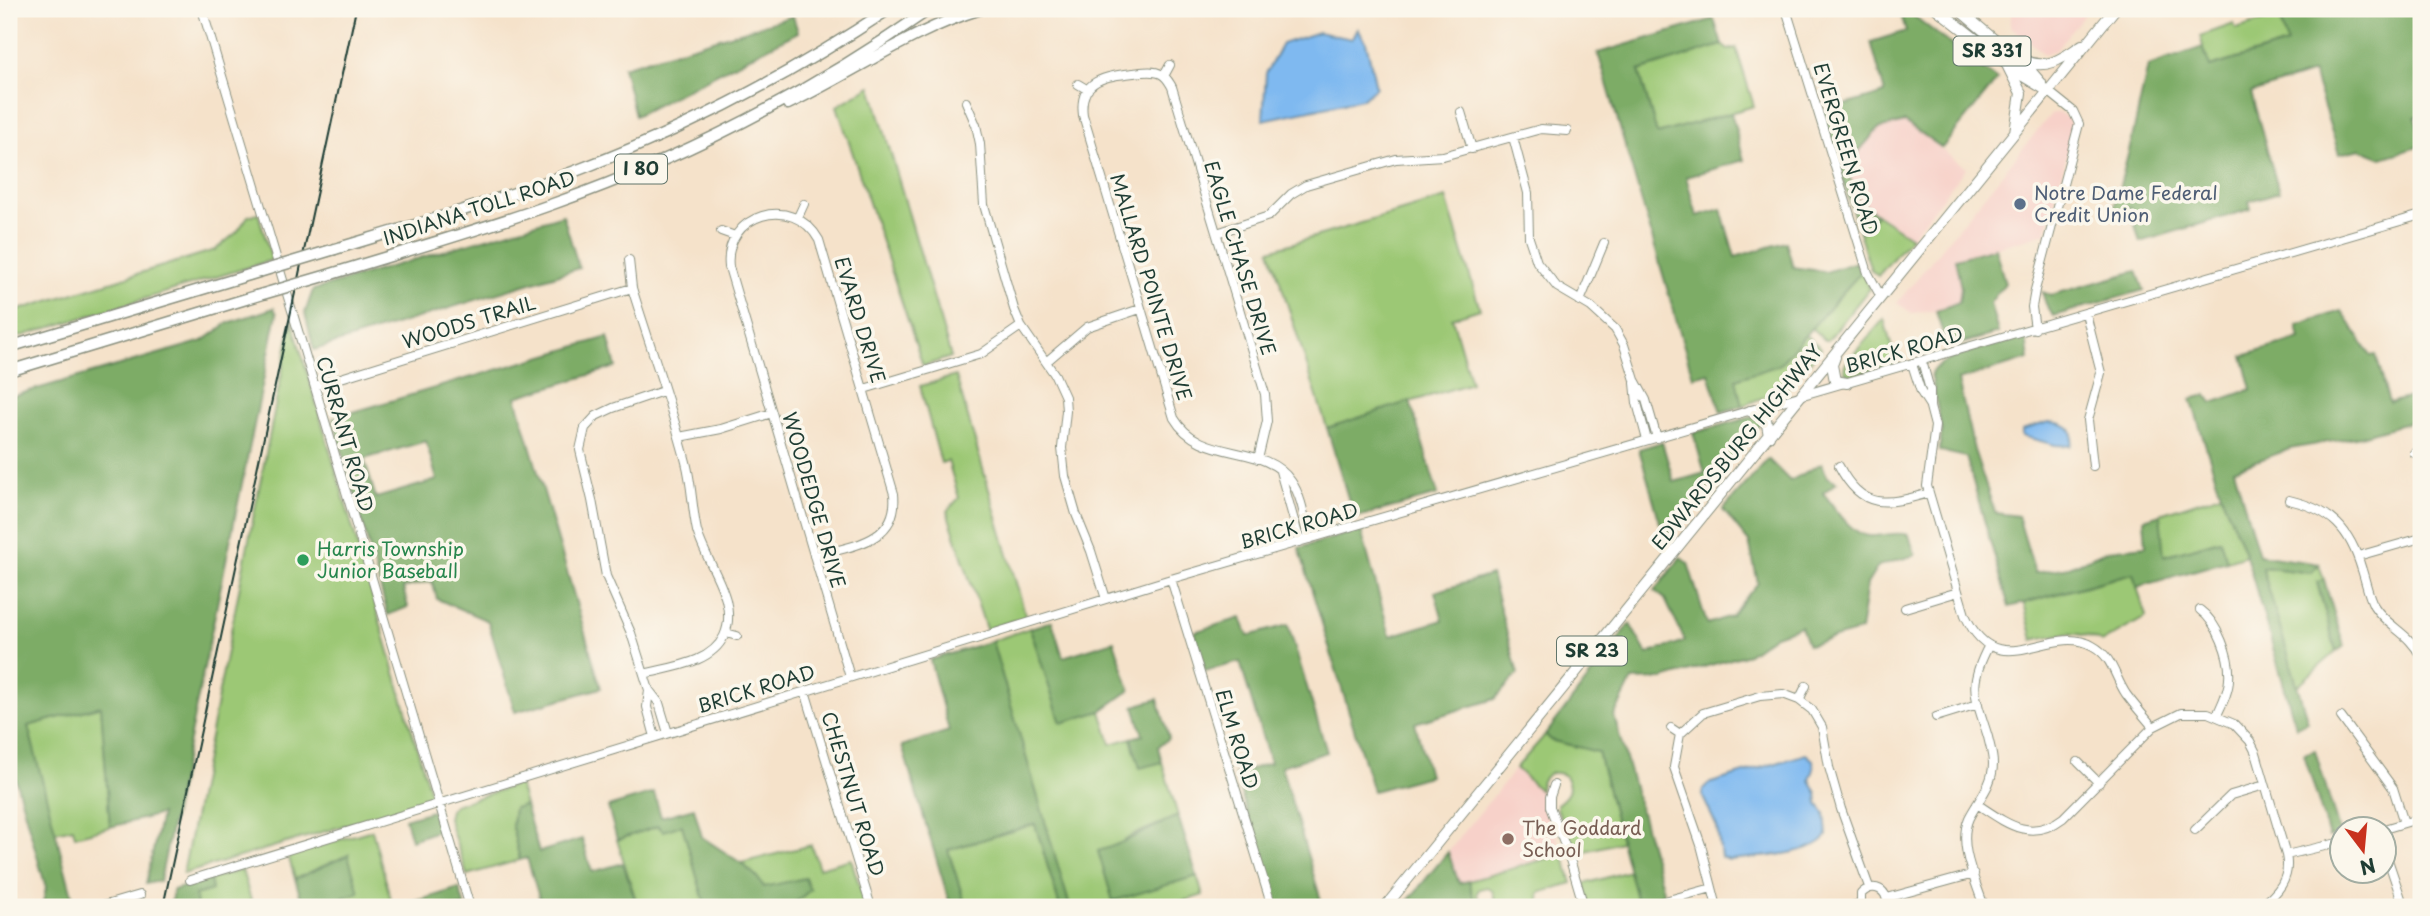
<svg xmlns="http://www.w3.org/2000/svg" width="2430" height="916" font-family="'Playpen Sans',sans-serif">
  <style>
    .built { fill: #f7d1c9 }
    .green { fill: #9cc875; stroke: #5e8254; stroke-width: 2 }
    .forest { fill: #7dac66; stroke: #4e744d; stroke-width: 2; fill-rule: evenodd }
    .water { fill: #7fb9f0; stroke: #4f7b92; stroke-width: 2 }
    .lines { fill: none; stroke-linecap: round; stroke-linejoin: round }
    .minor-casing { stroke: #8a907f; stroke-width: 10 }
    .major-casing { stroke: #8a907f; stroke-width: 12 }
    .highway-casing { stroke: #8a907f; stroke-width: 13 }
    .minor { stroke: #fff; stroke-width: 8 }
    .major { stroke: #fff; stroke-width: 10 }
    .highway { stroke: #fff; stroke-width: 10 }
    .rail { stroke: #1f3d34; stroke-width: 2 }
    .highway-bridge-casing { stroke: #8a907f; stroke-width: 13; stroke-linecap: butt }
    .highway-bridge { stroke: #fff; stroke-width: 10 }
    .service-dot { fill: #5c6f8a; stroke: #fbf7ec; stroke-width: 2.5 }
    .leisure-dot { fill: #2e9e5b; stroke: #fbf7ec; stroke-width: 2.5 }
    .education-dot { fill: #8d6e63; stroke: #fbf7ec; stroke-width: 2.5 }
    .labels { text-anchor: middle; stroke-width: 7; stroke-linejoin: round; paint-order: stroke }
    .shield { fill: #fbf7ec; stroke: #61756b; stroke-width: 2 }
    .shield-label { font-size: 18px; font-weight: bold; fill: #1f3d34 }
    .street-label { font-size: 19px; fill: #1f3d34; stroke: #fbf7ec }
    .service-label { font-size: 19px; fill: #4e5e75; stroke: #fbf7ec; text-anchor: start }
    .leisure-label { font-size: 19px; fill: #27864d; stroke: #fbf7ec; text-anchor: start }
    .education-label { font-size: 19px; fill: #785e54; stroke: #fbf7ec; text-anchor: start }
  </style>
  <rect width="100%" height="100%" fill="#fbf7ec"/>
  <filter id="ink" filterUnits="userSpaceOnUse"><feTurbulence type="fractalNoise" baseFrequency=".0143" numOctaves="2"/><feDisplacementMap in="SourceGraphic" scale="14" xChannelSelector="R" yChannelSelector="G"/><feConvolveMatrix kernelMatrix="1 2 1 2 8 2 1 2 1" color-interpolation-filters="sRGB"/></filter>
  <filter id="wash" filterUnits="userSpaceOnUse"><feTurbulence type="fractalNoise" baseFrequency=".00686" numOctaves="4" result="noise"/><feDisplacementMap in="SourceGraphic" scale="28" xChannelSelector="R" yChannelSelector="G"/><feGaussianBlur stdDeviation="1.57" result="paint"/><feColorMatrix in="noise" values="0 0 0 0 0 0 0 0 0 0 0 0 0 0 0 0 0 1.4 0 .05"/><feComposite in="paint" operator="in"/></filter>
  <g filter="url(#wash)">
    <rect width="100%" height="100%" fill="#f5e2ca"/>
    <path class="built" d="M2012,9h77l-33,41 -12,4 -34,-28z
      M2058,112l11,7 4,13 -27,101 -90,26 5,29 -2,14 -23,9 -24,2 -15,-10 154,-189z
      M1905,122l61,46 -55,69 -54,-38 -8,-24 3,-16 26,-30z
      M1516,768l24,23 23,63 -104,30 -11,-32z"/>
    <path class="green" d="M2277,10l10,34 -78,23 -9,-31 34,-12 2,5 30,-9 -1,-6z
      M1722,45l6,5 8,-2 18,58 -97,28 -18,-64z
      M871,86l80,271 -28,9 -86,-260z
      M1446,198l34,111 -28,9 19,65 -144,45 -57,-178z
      M258,213l14,47 -263,80v-27l206,-63 22,-18 11,-16z
      M1876,214l35,23 -33,39 -7,-6 -12,-38 8,-3z
      M1864,271l5,18 -41,51h-3l-14,-12 49,-55z
      M1884,319l12,44 -44,12 -5,-1 -3,-4 1,-6z
      M292,321l140,478 -249,75z
      M1805,335l16,13 -32,39 -47,19 -7,-27 44,-14z
      M956,376l70,241 -40,12 -39,-118 12,-13 -11,-37 -7,2 -21,-77z
      M2221,494l25,61 -19,6 -8,-21 -56,16 -3,-42z
      M2319,564l5,16 -7,3 19,69 -39,34 -35,-119 49,6z
      M2133,573l13,44 -44,25c-23,-13 -45,-8 -69,-2l-9,-37z
      M1030,628l31,94 40,-11 10,33 20,-6 9,29 22,-5 16,54 -45,19 -16,11 -19,5 15,49 84,-24 6,19 -38,12h-95l-78,-266z
      M101,706l9,121 -35,9 -2,-8 -18,4 -27,-106z
      M1546,734l4,6 48,12 23,90 -47,12 -17,-46v-4c11,-8 16,-15 8,-28 -14,-8 -25,0 -25,15l-24,-23z
      M519,784l6,21 -11,3 -2,19 8,33 -53,15 -19,-57 2,-8 4,-5z
      M1035,824l25,83h-94l-18,-57z
      M682,825l23,79 -9,3h-58l-21,-67 41,-14z
      M372,830l21,77h-77l32,-52 -53,24 -7,-24z
      M811,845l8,23 32,-9 15,48h-76l20,-17 -45,-2 -9,-12 -15,-13z
      M1563,854l9,29 -33,10 1,14h-43l-5,-17 -5,-3 -8,2 -2,4 3,14h-4l-7,-26z
      M242,870l11,37h-56l-2,-12 17,-5 -2,-11z
      M1629,871l8,31 -19,5h-29l-5,-23z"/>
    <path class="forest" d="M2277,9h144v106l-6,2 6,21v8l-39,12 -22,-9 -21,5 -26,-81 -62,20 28,99 -30,9 2,8 -111,33 -10,-35 -17,5 19,-73 16,-73 55,-19 7,20 77,-23z
      M1910,13l87,67 -55,68 -37,-26 -27,7 -26,30 -3,16 8,24 19,15 -9,15 -8,3 -37,-120 63,-19 -14,-51 35,-11 -5,-16z
      M793,16l5,16 -163,84 -12,-49z
      M1714,19l8,26 -83,26 18,63 74,-21 13,47 -58,17 11,39 24,-7 14,48 51,-15 7,25 33,5 30,-10 4,11 -81,92 -43,14 6,27 -21,6 -12,-39 -16,4 -95,-324z
      M563,215l16,53 -265,82 -9,-37 8,-23z
      M1995,248l10,35 -15,20 8,30 -51,15 -11,-37 23,-9 2,-14 -6,-29z
      M2137,271l7,19 -91,26 -7,-12 -4,-12 9,3z
      M274,308l3,6 -117,567 -14,3 15,-70 -51,13 -9,-121 -73,20 47,181h-33l4,-19 -37,-132v-359l194,-56 25,-18z
      M2342,311l29,45 5,-1 13,48 32,-9v25l-60,17 -71,13 -56,20 25,86 60,9 -8,9 -49,-6 46,155 -12,5 -50,-172 -25,-61 -30,-95 16,-4 5,8 40,-14 -9,-33 57,-17 -3,-14z
      M608,337l8,30 -100,30 85,291 -86,24 -27,-91 -51,-22 -5,-18 -29,7 5,19 -20,8 -55,-197zM426,441l11,39 -61,18 -12,-39z
      M2026,338l3,21 -71,21 16,70 21,63 23,3 17,57 34,-6 39,-17 38,-4 -2,-27 16,-5 4,42 56,-16 7,21 -90,26 -4,-14 -124,34 -43,-150 -27,-6 3,-19 -11,-59c11,-18 74,-30 95,-35z
      M1410,401l28,94 -84,23 -27,-90z
      M1752,417l9,4v2l-90,109 -11,-9 -21,-74 23,-7 12,40 31,-9 -12,-40z
      M1768,459l22,22 32,-18 5,14 10,5 -14,11c12,14 27,41 46,43 14,1 26,-5 40,-1l6,20 -37,11 -11,18 -7,47 -52,14 -7,-19 -26,9 -27,19 -85,25 -31,1 -18,36 50,178 -27,8 -39,-150 -48,-12 -4,-6 84,-110 17,30 38,-13 -20,-42 -10,-8 26,-34 7,6 19,61 24,-8 27,-33 -9,-41 -26,-32z
      M1361,530l29,106 53,-16 -8,-28 56,-17 27,99 -23,25 -80,24 14,53 -56,15 -74,-243z
      M2324,580l20,66 -8,6 -19,-70z
      M1241,618l7,18 40,-11 39,127 -46,14 42,141h-47l-41,-133 35,-11 -30,-101 -35,9 -11,-39z
      M1052,621l11,36 51,-16 16,49 -29,21 -40,12 -31,-95z
      M992,641l78,266h-10l-25,-83 -87,26 18,57h-15l-49,-161 47,-15 -19,-71z
      M1158,699l11,39 -11,9 4,15 -22,6 -9,-30 12,-3 -9,-29z
      M2315,750l25,84 -11,3 -25,-83z
      M654,793l7,24 33,-9 8,29 39,26 15,13 8,11 41,-9 5,12 -20,17h-94l9,-3 -23,-79 -19,6 -5,-5 -41,14 -9,-33z
      M525,805l14,47 43,-13 10,33 31,-9 15,44h-96l-15,-49 -7,2 -8,-33 2,-19z
      M431,811l5,4 4,15 -29,10 -6,-21z
      M1178,816l19,60 -84,25 -15,-50c26,-7 54,-24 80,-35z
      M1448,852l11,31 10,-2 7,26h-73z
      M348,855l11,37 -43,15h-12l-9,-28z
      M210,879l2,11 -17,5 2,12h-27l3,-17z
      M459,888l6,19h-67z"/>
    <path class="water" d="M1358,29l8,13 10,45 -14,12 -99,21 3,-47 16,-29 36,-12 34,7z
      M2049,422c16,1 29,5 22,24l-16,-1 -33,-9v-6z
      M1806,754l7,6 1,9 -4,11 7,13 1,11 7,9 2,23c-15,20 -74,21 -98,24l-8,-3 -4,-30 -15,-32 1,-6 5,-5z"/>
  </g>
  <g filter="url(#ink)">
    <g class="lines">
      <g class="minor-casing">
        <path id="minor" d="M202,9l268,898
          M1786,9l82,264 13,24
          M1164,76l6,-11
          M1078,84l10,6
          M966,102l10,23 4,19 4,61 30,104 7,17 34,49 10,22 1,14 -4,37 3,28 11,38 15,37 15,48
          M1461,112l11,37
          M1513,137l15,56 1,45 8,24 20,25 34,20 24,22 9,16 11,35 11,20 11,38
          M798,217l6,-13
          M721,231l14,5
          M1217,233l52,-17 22,-22 15,-9 90,-26 47,-3 98,-27 26,2
          M629,260l3,28c18,58 39,116 54,174 6,23 6,46 11,69 9,33 43,70 27,105 -13,28 -54,31 -80,38
          M1580,301l24,-58
          M2086,314l15,59 -13,47 5,46
          M2035,329l-3,-22 3,-17 44,-166 -6,-13 -25,-20
          M1922,361l8,29v17l5,19 -8,60 38,129c33,73 84,6 128,31 20,11 21,30 33,48 8,11 18,22 27,33
          M1046,362l41,-35 53,-18
          M1912,364l9,28 9,14
          M1635,383l2,20 10,37
          M315,386l317,-98
          M864,389l117,-35 40,-28
          M663,391l-50,17 -17,8 -11,12 -5,22 12,50 14,76 25,57 18,57 10,13 9,30
          M679,437l42,-8 51,-16
          M2414,453l7,-2
          M1258,459l9,-38 -2,-27 -93,-307c-3,-5 -5,-10 -11,-13 -8,-4 -18,-2 -27,-1 -27,3 -56,6 -51,42l91,303c27,46 89,23 117,63 11,15 14,40 18,58
          M1839,466c23,45 48,39 90,27
          M1280,471l20,71
          M2289,500c43,10 61,29 73,70 4,12 6,25 12,36 13,21 36,27 47,51
          M814,556c36,-10 85,-13 80,-62l-75,-254c-26,-47 -96,-26 -90,27l121,410
          M2358,556l63,-18
          M1171,579l101,328
          M1905,608l53,-16
          M2200,610c17,12 31,47 29,69 0,12 -7,25 -12,36
          M726,633l11,3
          M649,690l-2,17 8,30
          M805,691l66,216
          M1799,700l7,-14
          M1936,717l42,-13
          M2341,717l52,71 11,35
          M1671,728l9,6
          M1680,734l23,-21 57,-17 23,-2 16,6 13,10 10,17 7,40 12,42 28,78
          M1680,734l-6,33 27,78 16,62
          M2078,762l21,21
          M1554,785l-4,12v10l19,49 15,51
          M1977,804c29,19 53,39 86,14l90,-91 28,-14h27l26,11 16,17 6,12 30,102c5,24 -8,38 -26,52
          M2384,829l37,-11
          M2195,830l36,-35 34,-10
          M2384,848l20,59
          M2286,855l56,-13
          M190,880l981,-301 1250,-364
          M1887,898l87,-24
          M2271,898l8,9
          M99,907l41,-12
          M1643,907l69,-19
          M1848,907l11,-3
          M1861,907v-13c12,-13 29,-4 25,13
          M1984,907c-8,-26 -27,-62 -15,-89 9,-18 24,-33 24,-54 0,-9 -3,-18 -5,-27 -13,-43 -21,-50 1,-92"/>
      </g>
      <g class="major-casing">
        <path id="major" d="M1937,9l86,67 25,15
          M1958,9l71,60 12,14
          M2023,60c23,11 39,-1 59,-15
          M2008,67l13,26 -6,39
          M1835,357l-3,8 3,16 12,2
          M1750,411l16,8 3,17
          M1385,907l730,-898"/>
      </g>
      <g class="highway-casing">
        <path id="highway" d="M788,104c65,-31 124,-74 193,-95
          M335,249c83,-25 167,-49 248,-81 107,-41 211,-95 306,-159
          M328,275c74,-23 149,-44 222,-70 134,-47 264,-115 380,-196
          M9,347l240,-72
          M9,371l247,-75"/>
      </g>
      <use href="#minor" class="minor"/>
      <use href="#major" class="major"/>
      <use href="#highway" class="highway"/>
      <path class="rail" d="M163,907l193,-898"/>
      <g class="highway-bridge-casing">
        <path id="highway-bridge" d="M249,275l86,-26
          M256,296l72,-21"/>
      </g>
      <use href="#highway-bridge" class="highway-bridge"/>
    </g>
  </g>
  <circle class="service-dot" cx="2020" cy="204" r="7"/>
  <circle class="leisure-dot" cx="303" cy="560" r="7"/>
  <circle class="education-dot" cx="1508" cy="839" r="7"/>
  <g class="labels">
    <g class="shield">
      <rect x="1953.5" y="36.5" width="77" height="29" rx="5"/>
      <rect x="615" y="154.5" width="52" height="29" rx="5"/>
      <rect x="1557" y="636.5" width="70" height="29" rx="5"/>
    </g>
    <g class="shield-label">
      <text x="1992" y="57">SR 331</text>
      <text x="641" y="175">I 80</text>
      <text x="1592" y="657">SR 23</text>
    </g>
    <g class="street-label">
      <text transform="translate(1846 149) rotate(73)" y="7">EVERGREEN ROAD</text>
      <text transform="translate(479 208) rotate(-18)" y="7">INDIANA TOLL ROAD</text>
      <text transform="translate(1240 258) rotate(73)" y="7">EAGLE CHASE DRIVE</text>
      <text transform="translate(1151 287) rotate(73)" y="7">MALLARD POINTE DRIVE</text>
      <text transform="translate(860 320) rotate(73)" y="7">EVARD DRIVE</text>
      <text transform="translate(469 322) rotate(-17)" y="7">WOODS TRAIL</text>
      <text transform="translate(1904 350) rotate(-16)" y="7">BRICK ROAD</text>
      <text transform="translate(345 434) rotate(74)" y="7">CURRANT ROAD</text>
      <text transform="translate(1737 447) rotate(-51)" y="7">EDWARDSBURG HIGHWAY</text>
      <text transform="translate(814 500) rotate(74)" y="7">WOODEDGE DRIVE</text>
      <text transform="translate(1299 526) rotate(-16)" y="7">BRICK ROAD</text>
      <text transform="translate(756 689) rotate(-17)" y="7">BRICK ROAD</text>
      <text transform="translate(1237 739) rotate(73)" y="7">ELM ROAD</text>
      <text transform="translate(853 794) rotate(73)" y="7">CHESTNUT ROAD</text>
    </g>
    <g class="service-label">
      <text x="2034" y="200">Notre Dame Federal<tspan x="2034" dy="22">Credit Union</tspan></text>
    </g>
    <g class="leisure-label">
      <text x="317" y="556">Harris Township<tspan x="317" dy="22">Junior Baseball</tspan></text>
    </g>
    <g class="education-label">
      <text x="1522" y="835">The Goddard<tspan x="1522" dy="22">School</tspan></text>
    </g>
  </g>
  <rect width="2430" height="916" fill="none" stroke="#fbf7ec" stroke-width="35"/>
  <g transform="translate(2363 850) rotate(164)"><circle r="33" fill="#fbf7ec" stroke="#a3ada2" stroke-width="2"/>
  <path d="M0-5L12 26L0 18L-12 26Z" fill="#c8321e"/>
  <text y="-10" font-size="19" font-weight="bold" text-anchor="middle" fill="#1f3d34">N</text>
  </g>
</svg>
